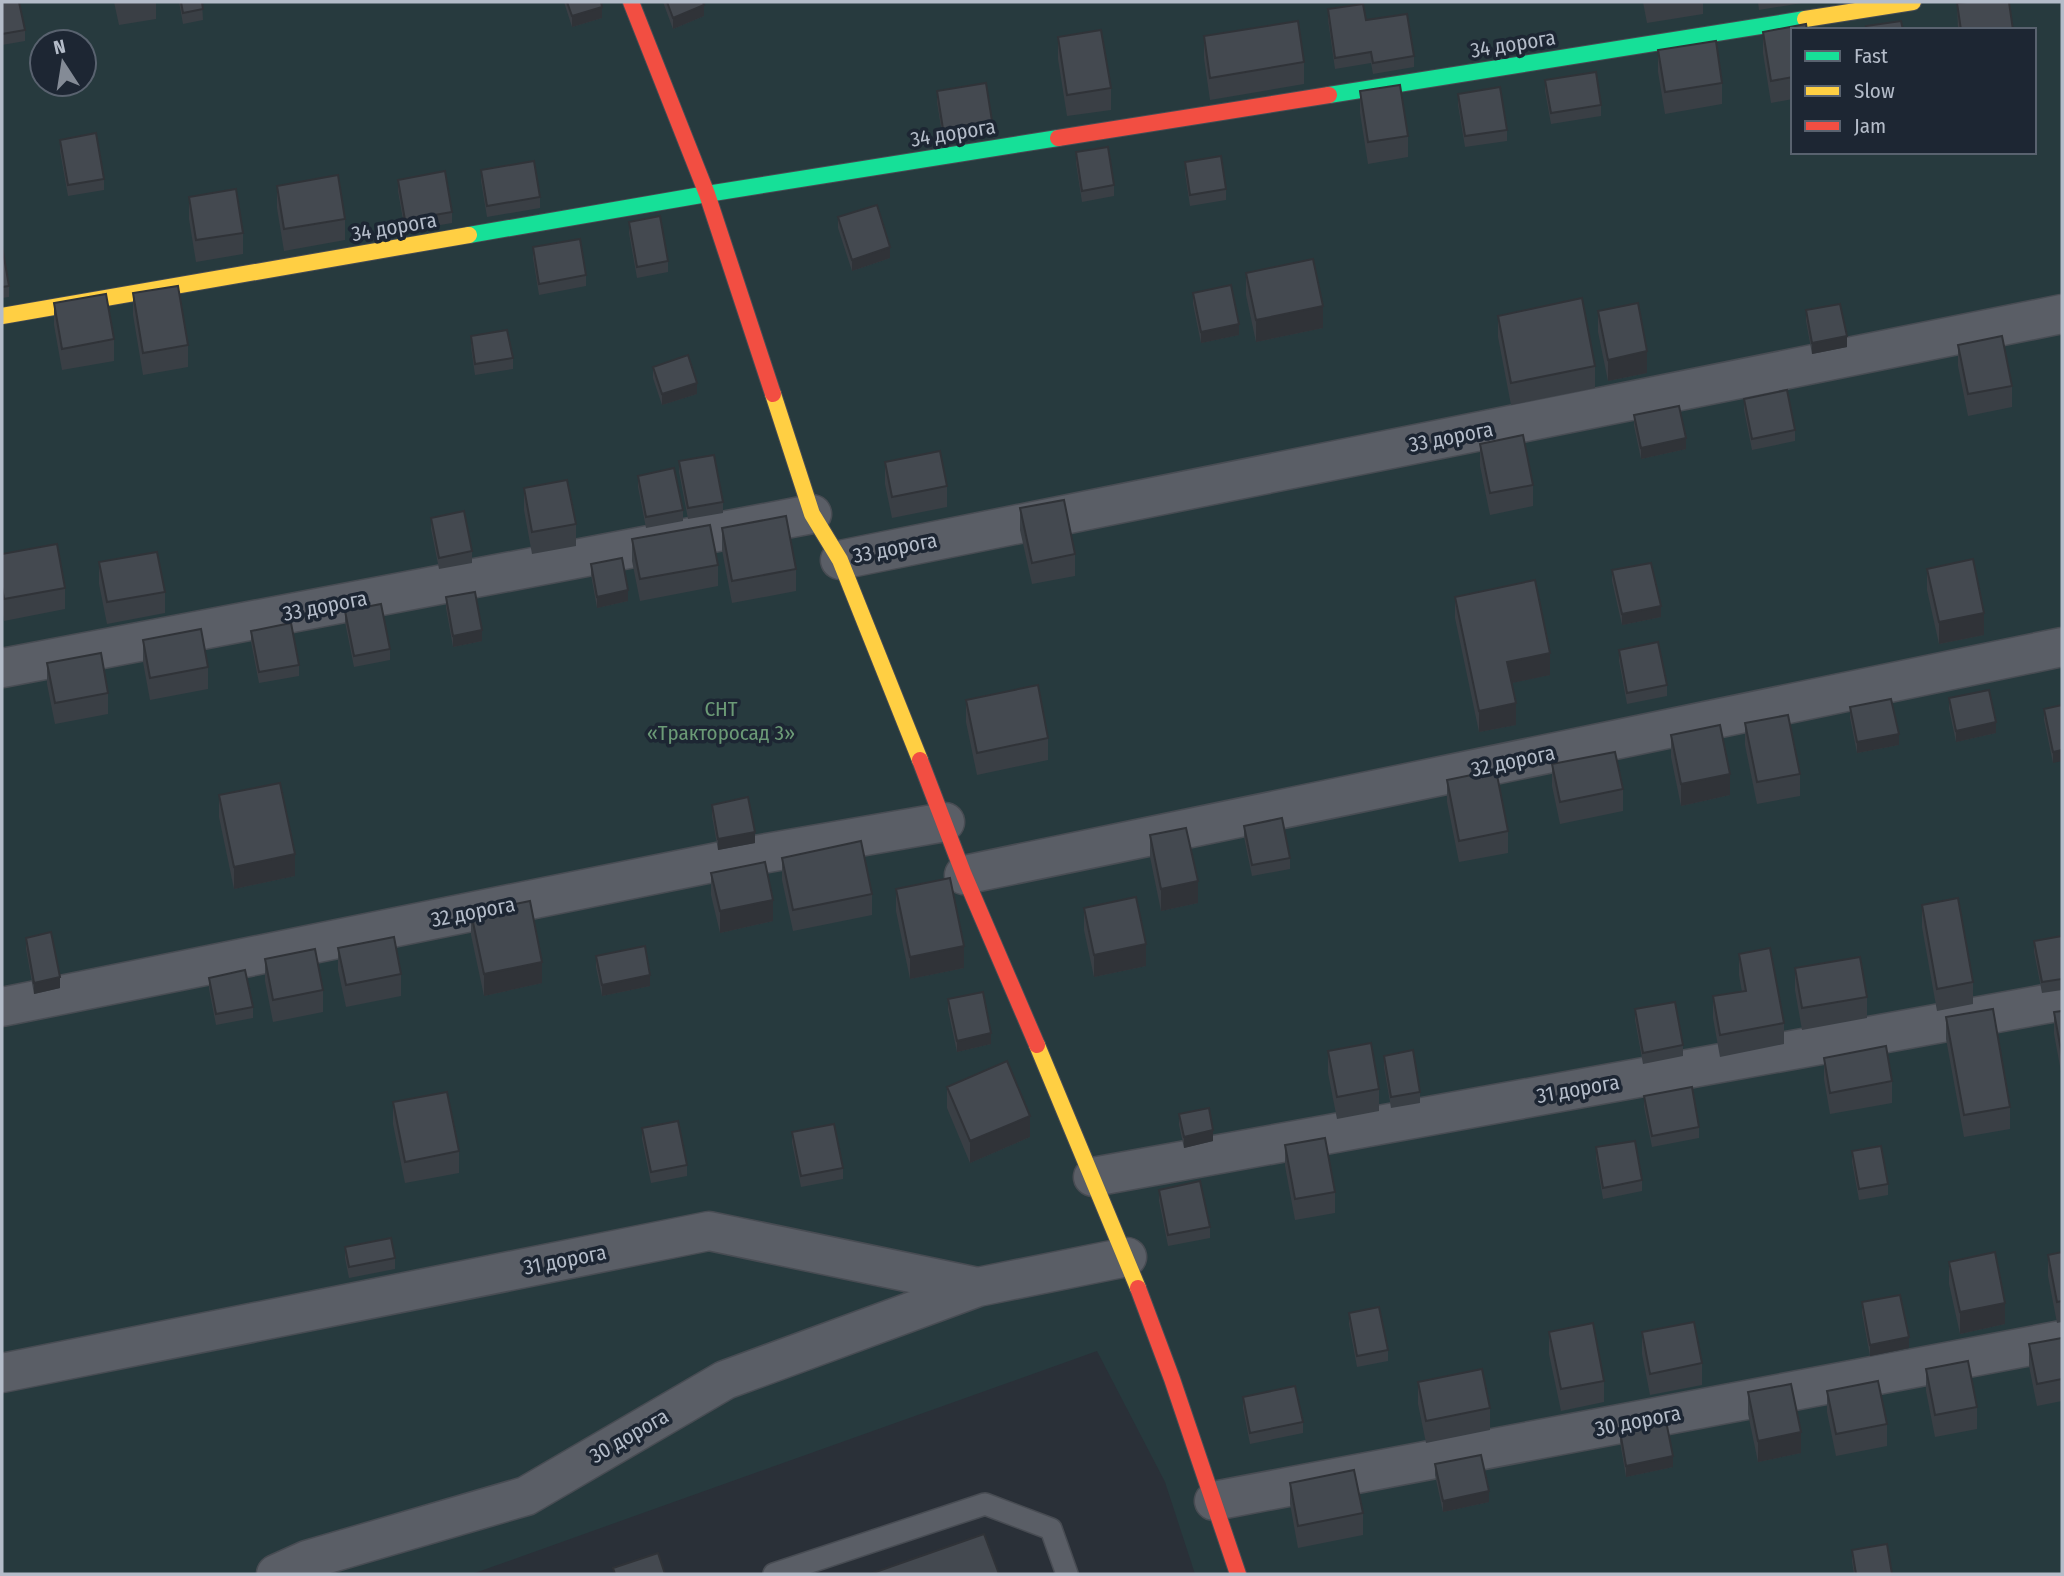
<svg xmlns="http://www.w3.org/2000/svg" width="2064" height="1576" font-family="'Fira Sans Condensed',sans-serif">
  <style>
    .green { fill: #273a3e; fill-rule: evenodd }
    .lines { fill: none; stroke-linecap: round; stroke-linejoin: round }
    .lane-casing { stroke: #484c53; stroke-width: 24 }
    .street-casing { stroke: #484c53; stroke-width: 41 }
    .fast-casing { stroke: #484c53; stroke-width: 18 }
    .slow-casing { stroke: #484c53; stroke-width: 18 }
    .jam-casing { stroke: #484c53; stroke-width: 18 }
    .lane { stroke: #5a5e66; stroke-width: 21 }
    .street { stroke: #5a5e66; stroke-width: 38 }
    .fast { stroke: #16e098; stroke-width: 16 }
    .slow { stroke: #ffcf43; stroke-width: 16 }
    .jam { stroke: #f24e42; stroke-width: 16 }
    .wall { fill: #3a3f45 }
    .shaded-wall { fill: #303338 }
    .building { fill: #444950; stroke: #303338; stroke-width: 2 }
    .labels { text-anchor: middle; stroke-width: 7; stroke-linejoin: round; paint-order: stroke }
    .street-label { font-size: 21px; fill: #b4bcc9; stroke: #1d2633 }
    .park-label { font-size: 21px; fill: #6b9a76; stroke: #1d2633 }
  </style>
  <rect width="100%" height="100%" fill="#2a3038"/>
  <path class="green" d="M2,2h2060v1572h-867l-30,-92 -68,-131 -625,223h-470zM1793,30h241v122h-241zM42,42h42v42h-42z"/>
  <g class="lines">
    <g class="lane-casing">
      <path id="lane" d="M774,1574l211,-70 66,25 16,45"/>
    </g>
    <g class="street-casing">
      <path id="street" d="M840,560l1222,-246
        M2,668l810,-154
        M964,875l1098,-228
        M2,1007l725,-147 218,-38
        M1093,1177l969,-176
        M2,1373l707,-142 269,56 149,-30
        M1214,1501l848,-161
        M276,1574l31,-14 219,-64 199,-116 253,-93"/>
    </g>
    <g class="fast-casing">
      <path id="fast" d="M1329,95l476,-76
        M469,235l238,-41 351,-56"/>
    </g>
    <g class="slow-casing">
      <path id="slow" d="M1805,19l108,-17
        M2,316l467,-81
        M773,394l39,120 28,46 80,200
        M1037,1045l101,243"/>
    </g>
    <g class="jam-casing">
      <path id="jam" d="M631,2l76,192 66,200
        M1058,138l271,-43
        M920,760l44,115 73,170
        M1138,1288l34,91 66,195"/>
    </g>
    <use href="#lane" class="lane"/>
    <use href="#street" class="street"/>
    <use href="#fast" class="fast"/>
    <use href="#slow" class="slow"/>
    <use href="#jam" class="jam"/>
  </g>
  <path class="wall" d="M2,2l23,28v11l-23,4z
    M114,2h42v17l-37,6z
    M179,2h23l1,18 -20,4z
    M564,2h37l1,16 -30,9z
    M663,2h40l1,14 -31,13z
    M1643,2h60v12l-56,9z
    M1758,2h50l-49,8z
    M1957,3l56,27h-55z
    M1328,9l38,11 48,36v11l-41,7 -2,-11 -36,6 -7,-49z
    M1793,30v69l-22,4 -8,-50v-21z
    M1204,36l100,26v22l-94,16 -6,-42z
    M1058,37l53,51v22l-44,6 -9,-57z
    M1658,50l64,33v21l-57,10 -7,-42z
    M1545,80l56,25v11l-50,8 -6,-33z
    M937,91l55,30v11l-49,8 -6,-38z
    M1360,91l48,45v21l-40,7 -8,-51z
    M1458,94l49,36v11l-42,6 -7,-42z
    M60,140l44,39v11l-36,6 -8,-45z
    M1076,152l38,33v11l-32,6 -6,-39z
    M1185,162l41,27v11l-36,6 -5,-33z
    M481,170l59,27v11l-53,9 -6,-36z
    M398,180l54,32v11l-47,8 -7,-40z
    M277,186l68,33v21l-61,11 -7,-43z
    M189,197l54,36v21l-47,8 -7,-43z
    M838,217l52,41 -38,13 -14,-43z
    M629,222l39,39v11l-31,6 -8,-45z
    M2,246l7,40v11l-7,1z
    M533,247l53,28v11l-47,9 -6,-37z
    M1246,273l77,55 -67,14 -10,-47z
    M133,293l55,52v22l-45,8 -10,-60z
    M1193,293l46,42 -38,8 -8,-39z
    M54,303l60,36v22l-52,9 -8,-45z
    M1806,310l41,37 -35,7 -6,-33z
    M1598,311l49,62 -39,8 -10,-49z
    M1498,316l97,50v22l-84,17 -13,-68z
    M471,336l42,22v11l-38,6 -4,-28z
    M1958,345l54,41v21l-44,9 -10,-50z
    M653,367l44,27 -35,11 -9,-27z
    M1744,399l51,31v11l-43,9 -8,-40z
    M1634,415l52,34 -45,10 -7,-33z
    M1480,444l53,41v21l-43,9 -10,-49z
    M679,461l44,41v11l-35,6 -9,-47z
    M885,462l62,24v21l-55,11 -7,-34z
    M638,476l45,34v11l-37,7 -8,-41z
    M524,488l52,36v22l-44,8 -8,-44z
    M1020,508l55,46v22l-43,8 -12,-54z
    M431,518l41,33v12l-33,6 -8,-40z
    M722,528l74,41v22l-64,12 -10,-53z
    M632,539l86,26v21l-78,15 -8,-40z
    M2,554l63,34v21l-61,12 -2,-12z
    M99,562l66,30v21l-58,11 -8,-40z
    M591,564l37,37 -31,7 -6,-33z
    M1927,569l57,66 -45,9 -12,-54z
    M1612,570l49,47 -39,8 -10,-44z
    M446,597l36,44 -29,6 -7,-39z
    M1455,597l95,78 -39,8 5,42 -37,7 -24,-114z
    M345,611l45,38v11l-36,7 -9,-45z
    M251,631l48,34v11l-40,7 -8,-41z
    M143,640l65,27v22l-58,11 -7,-38z
    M1619,650l48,35v11l-40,8 -8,-43z
    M47,663l61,30v21l-53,10 -8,-40z
    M1949,698l47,35 -40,9 -7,-33z
    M966,700l82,38v22l-71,15 -11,-53z
    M2062,705l-9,58 -9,-43v-11z
    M1850,707l49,38 -42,8 -7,-35z
    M1745,723l55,51v22l-43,8 -12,-59z
    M1671,735l59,60 -49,11 -10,-49z
    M1552,764l71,25v22l-63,13 -8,-38z
    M1447,780l61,51v22l-49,9 -12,-60z
    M219,795l76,81 -61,13 -15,-72z
    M712,805l43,38 -37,7 -6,-34z
    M1244,826l46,32v11l-38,7 -8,-39z
    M1150,835l48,68 -37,8 -11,-54z
    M782,858l90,36v21l-79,16 -11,-51z
    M711,873l62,48 -53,12 -9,-38z
    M896,889l68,79 -54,11 -14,-68z
    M1922,905l51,77v22l-36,7 -15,-84z
    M1084,908l62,58 -52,11 -10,-47z
    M471,913l71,70 -58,13 -13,-61z
    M2062,936v54l-20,3 -8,-41v-11z
    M26,938l34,50 -26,6 -8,-45z
    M338,948l63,26v22l-55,11 -8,-37z
    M1739,954l45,69v21l-64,13 -7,-39v-22l29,-4 -3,-17z
    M596,956l54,30 -48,10 -6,-29z
    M265,959l58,31v22l-50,10 -8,-41z
    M1795,968l72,29v21l-65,12 -7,-40z
    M209,978l44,29v11l-37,7 -7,-36z
    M948,999l43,45 -34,8 -9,-42z
    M1635,1009l48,36v11l-40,8 -8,-44z
    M2062,1011v66l-8,-43v-22z
    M1946,1017l64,90v22l-46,8 -18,-98z
    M1328,1051l51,38v22l-42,8 -9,-46z
    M1384,1056l36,36v11l-29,5 -7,-41z
    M1824,1058l68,23v22l-62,11 -6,-35z
    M947,1087l83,50 -60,26 -23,-55z
    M1644,1096l55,31v11l-47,9 -8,-40z
    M393,1102l66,49v22l-54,10 -12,-59z
    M1179,1114l34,27 -29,7 -5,-23z
    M642,1128l45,37v11l-36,7 -9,-44z
    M792,1132l51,36v11l-42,8 -9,-44z
    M1285,1145l50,47v21l-40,7 -10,-54z
    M1596,1147l46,33v11l-39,8 -7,-41z
    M1852,1151l36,33v11l-29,5 -7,-38z
    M1159,1190l51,37v11l-42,8 -9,-45z
    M345,1247l50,11v11l-46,9 -4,-20z
    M2062,1252v70l-5,1 -9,-47v-21z
    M1949,1262l56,62 -45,10 -11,-50z
    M1862,1302l47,46 -39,8 -8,-43z
    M1349,1313l39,37v11l-31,6 -8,-43z
    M1549,1332l55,49v21l-43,9 -12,-57z
    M1642,1332l60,31v22l-52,10 -8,-41z
    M2062,1338v63l-25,5 -8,-40v-22z
    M1926,1369l51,38v22l-42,8 -9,-46z
    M1418,1382l72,26v22l-64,13 -8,-39z
    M1827,1391l60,33v22l-51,10 -9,-44z
    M1748,1392l53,61 -43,9 -10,-48z
    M1243,1397l60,25v11l-53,11 -7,-36z
    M1620,1431l53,36 -47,10 -6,-35z
    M1435,1464l54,38 -46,10 -8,-37z
    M1290,1483l73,30v22l-65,13 -8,-44z
    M1852,1550l40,24h-38l-2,-13z"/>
  <path class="shaded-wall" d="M704,5v11l-31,13v-11z
    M602,7v11l-30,9v-11z
    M890,247v11l-38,13v-11z
    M1323,306v22l-67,14v-22z
    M1239,324v11l-38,8v-11z
    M1847,336v11l-35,7v-11z
    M1647,351v22l-39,8v-21z
    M697,383v11l-35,11v-11z
    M1686,438v11l-45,10v-11z
    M628,590v11l-31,7v-11z
    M1661,606v11l-39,8v-11z
    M1984,613v22l-45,9v-22z
    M482,630v11l-29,6v-11z
    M1550,653v22l-43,9v-22z
    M1516,703v22l-37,7v-21z
    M1996,722v11l-40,9v-11z
    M1899,734v11l-42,8v-11z
    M2062,750v11l-9,2v-11z
    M1730,774v21l-49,11v-22z
    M755,832v11l-37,7v-11z
    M295,854v22l-61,13v-22z
    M1198,881v22l-37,8v-22z
    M773,900v21l-53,12v-22z
    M1146,944v22l-52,11v-22z
    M964,946v22l-54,11v-22z
    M542,962v21l-58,13v-22z
    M650,975v11l-48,10v-11z
    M60,977v11l-26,6v-11z
    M991,1033v11l-34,8v-11z
    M1030,1116v21l-60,26v-22z
    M1213,1130v11l-29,7v-11z
    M2005,1303v21l-45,10v-22z
    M1909,1337v11l-39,8v-11z
    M1801,1432v21l-43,9v-21z
    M1673,1456v11l-47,10v-11z
    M1489,1491v11l-46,10v-11z"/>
  <path class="building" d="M2,2h17l6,28 -23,4z
    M181,2h21l1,7 -20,4z
    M567,2h34l1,5 -30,9z
    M667,2h36l1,3 -31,13z
    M1967,2h42l4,28h-52l-4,-27z
    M1363,4l3,16 41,-6 7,42 -41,7 -2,-11 -36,6 -7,-49z
    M1298,21l6,41 -94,16 -6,-42z
    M1901,21l2,9h-36l-1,-4z
    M1806,24l1,6h-14v47l-22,4 -8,-49z
    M1101,30l10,58 -44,7 -9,-58z
    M1716,41l6,42 -57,9 -7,-42z
    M1596,72l5,33 -50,8 -6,-33z
    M986,83l6,38 -49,8 -6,-38z
    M1400,85l8,51 -40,6 -8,-51z
    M1500,87l7,43 -42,6 -7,-42z
    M96,133l8,46 -36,6 -8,-45z
    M1108,147l6,38 -32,6 -6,-39z
    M1221,156l5,33 -36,6 -5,-33z
    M534,161l6,36 -53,9 -6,-36z
    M445,171l7,41 -47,8 -7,-40z
    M338,175l7,44 -61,10 -7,-43z
    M236,189l7,44 -47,7 -7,-43z
    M877,205l13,42 -38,13 -14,-43z
    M660,216l8,45 -31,6 -8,-45z
    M580,239l6,36 -47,9 -6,-37z
    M2,246l7,40 -7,1z
    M1313,259l10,47 -67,14 -10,-47z
    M1231,285l8,39 -38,8 -8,-39z
    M178,286l10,59 -45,8 -10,-60z
    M106,294l8,45 -52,10 -8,-46z
    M1582,298l13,68 -84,17 -13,-67z
    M1638,303l9,48 -39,9 -10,-49z
    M1840,304l7,32 -35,7 -6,-33z
    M507,330l6,28 -38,6 -4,-28z
    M2002,336l10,50 -44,8 -10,-49z
    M688,355l9,28 -35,11 -9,-27z
    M1787,390l8,40 -43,9 -8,-40z
    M1679,406l7,32 -45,10 -7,-33z
    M1523,435l10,50 -43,8 -10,-49z
    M940,451l7,35 -55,11 -7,-35z
    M714,455l9,47 -35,6 -9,-47z
    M674,468l9,42 -37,7 -8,-41z
    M567,480l9,44 -44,8 -8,-44z
    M1064,500l11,54 -43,9 -12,-55z
    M464,511l8,40 -33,7 -8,-40z
    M786,516l10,53 -64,12 -10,-53z
    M710,525l8,40 -78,14 -8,-40z
    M57,544l8,44 -61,11 -2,-12v-33z
    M157,552l8,40 -58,10 -8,-40z
    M622,558l6,32 -31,7 -6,-33z
    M1973,559l11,54 -45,9 -12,-53z
    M1651,563l10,43 -39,8 -10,-44z
    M1535,580l15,73 -43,9 9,41 -37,8 -24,-114z
    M475,592l7,38 -29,6 -7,-39z
    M381,604l9,45 -36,7 -9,-45z
    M291,623l8,42 -40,7 -8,-41z
    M201,629l7,38 -58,11 -7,-38z
    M1658,642l9,43 -40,8 -8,-43z
    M101,653l7,40 -53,10 -8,-40z
    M1038,685l10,53 -71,15 -11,-53z
    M1989,690l7,32 -40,9 -7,-33z
    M1891,699l8,35 -42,8 -7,-35z
    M2062,705v45l-9,2 -9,-43z
    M1788,715l12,59 -43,8 -12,-59z
    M1720,725l10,49 -49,10 -10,-49z
    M1615,752l8,37 -63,13 -8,-38z
    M1496,770l12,61 -49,10 -12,-61z
    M280,783l15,71 -61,13 -15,-72z
    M748,797l7,35 -37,7 -6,-34z
    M1282,818l8,40 -38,7 -8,-39z
    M1186,828l12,53 -37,8 -11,-54z
    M861,841l11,53 -79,16 -11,-52z
    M765,862l8,38 -53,11 -9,-38z
    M950,878l14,68 -54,11 -14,-68z
    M1136,897l10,47 -52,11 -10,-47z
    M1958,898l15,84 -36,7 -15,-84z
    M530,901l12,61 -58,12 -13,-61z
    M51,932l9,45 -26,6 -8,-45z
    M2062,936v43l-20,3 -8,-41z
    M394,937l7,37 -55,11 -8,-37z
    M645,946l5,29 -48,10 -6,-29z
    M1770,948l14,75 -64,12 -7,-39 33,-5 -7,-37z
    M315,949l8,41 -50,10 -8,-41z
    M1860,957l7,40 -65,11 -7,-40z
    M245,970l8,37 -37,7 -7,-36z
    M983,992l8,41 -34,8 -9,-42z
    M1675,1002l8,43 -40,8 -8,-44z
    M1993,1009l17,98 -46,8 -18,-98z
    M2062,1011v45l-8,-44z
    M1371,1043l8,46 -42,8 -9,-46z
    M1886,1046l6,35 -62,12 -6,-35z
    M1413,1050l7,42 -29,5 -7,-41z
    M1007,1061l23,55 -60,25 -23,-54z
    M1692,1087l7,40 -47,9 -8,-40z
    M447,1092l12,59 -54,11 -12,-60z
    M1209,1108l4,22 -29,7 -5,-23z
    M678,1121l9,44 -36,7 -9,-44z
    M834,1124l9,44 -42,8 -9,-44z
    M1325,1138l10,54 -40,7 -10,-54z
    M1635,1141l7,39 -39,8 -7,-41z
    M1881,1146l7,38 -29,5 -7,-38z
    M1200,1181l10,46 -42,8 -9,-45z
    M391,1238l4,20 -46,9 -4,-20z
    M1995,1252l10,51 -45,9 -11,-50z
    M2062,1252v49l-5,1 -9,-47z
    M1900,1295l9,42 -39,8 -8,-43z
    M1379,1307l9,43 -31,6 -8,-43z
    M1694,1322l8,41 -52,11 -8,-42z
    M1593,1323l11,58 -43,8 -12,-57z
    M2062,1338v41l-25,5 -8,-40z
    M1968,1361l9,46 -42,8 -9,-46z
    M1482,1369l8,39 -64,13 -8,-39z
    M1878,1381l9,43 -51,10 -9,-43z
    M1791,1384l10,48 -43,9 -10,-49z
    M1295,1386l8,36 -53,11 -7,-36z
    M1666,1421l7,35 -47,10 -6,-35z
    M1481,1455l8,36 -46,10 -8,-37z
    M1354,1470l9,43 -65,13 -8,-43z
    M984,1534l15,40h-129z
    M1887,1544l5,30h-36l-4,-24z
    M658,1553l7,21h-50l-2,-6z"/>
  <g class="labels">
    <g class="street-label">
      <text transform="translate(1513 44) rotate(-9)" y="7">34 дорога</text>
      <text transform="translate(953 133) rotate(-9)" y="7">34 дорога</text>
      <text transform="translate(394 227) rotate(-10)" y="7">34 дорога</text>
      <text transform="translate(1451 437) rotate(-11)" y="7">33 дорога</text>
      <text transform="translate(895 548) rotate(-11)" y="7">33 дорога</text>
      <text transform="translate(325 606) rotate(-11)" y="7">33 дорога</text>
      <text transform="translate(1513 761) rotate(-12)" y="7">32 дорога</text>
      <text transform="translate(473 912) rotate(-11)" y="7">32 дорога</text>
      <text transform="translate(1578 1089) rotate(-10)" y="7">31 дорога</text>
      <text transform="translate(565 1260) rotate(-11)" y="7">31 дорога</text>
      <text transform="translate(1638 1421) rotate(-11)" y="7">30 дорога</text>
      <text transform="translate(629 1436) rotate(-30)" y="7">30 дорога</text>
    </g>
    <g class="park-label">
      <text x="721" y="716">СНТ<tspan x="721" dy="24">«Тракторосад 3»</tspan></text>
    </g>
  </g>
  <rect width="2064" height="1576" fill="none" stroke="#b4bcc9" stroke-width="7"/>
  <rect x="1791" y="28" width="245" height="126" fill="#1d2633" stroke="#59626f" stroke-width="2"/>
  <rect x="1805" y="51" width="35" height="10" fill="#16e098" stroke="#59626f" stroke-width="2"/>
  <text x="1854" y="63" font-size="21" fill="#b4bcc9">Fast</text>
  <rect x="1805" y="86" width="35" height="10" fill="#ffcf43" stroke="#59626f" stroke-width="2"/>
  <text x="1854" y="98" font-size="21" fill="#b4bcc9">Slow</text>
  <rect x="1805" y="121" width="35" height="10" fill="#f24e42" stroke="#59626f" stroke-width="2"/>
  <text x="1854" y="133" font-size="21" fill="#b4bcc9">Jam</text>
  <g transform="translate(63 63) rotate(348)"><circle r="33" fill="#1d2633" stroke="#59626f" stroke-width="2"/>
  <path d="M0-5L12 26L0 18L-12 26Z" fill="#848b96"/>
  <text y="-10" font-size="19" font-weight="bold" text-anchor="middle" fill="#b4bcc9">N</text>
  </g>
</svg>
